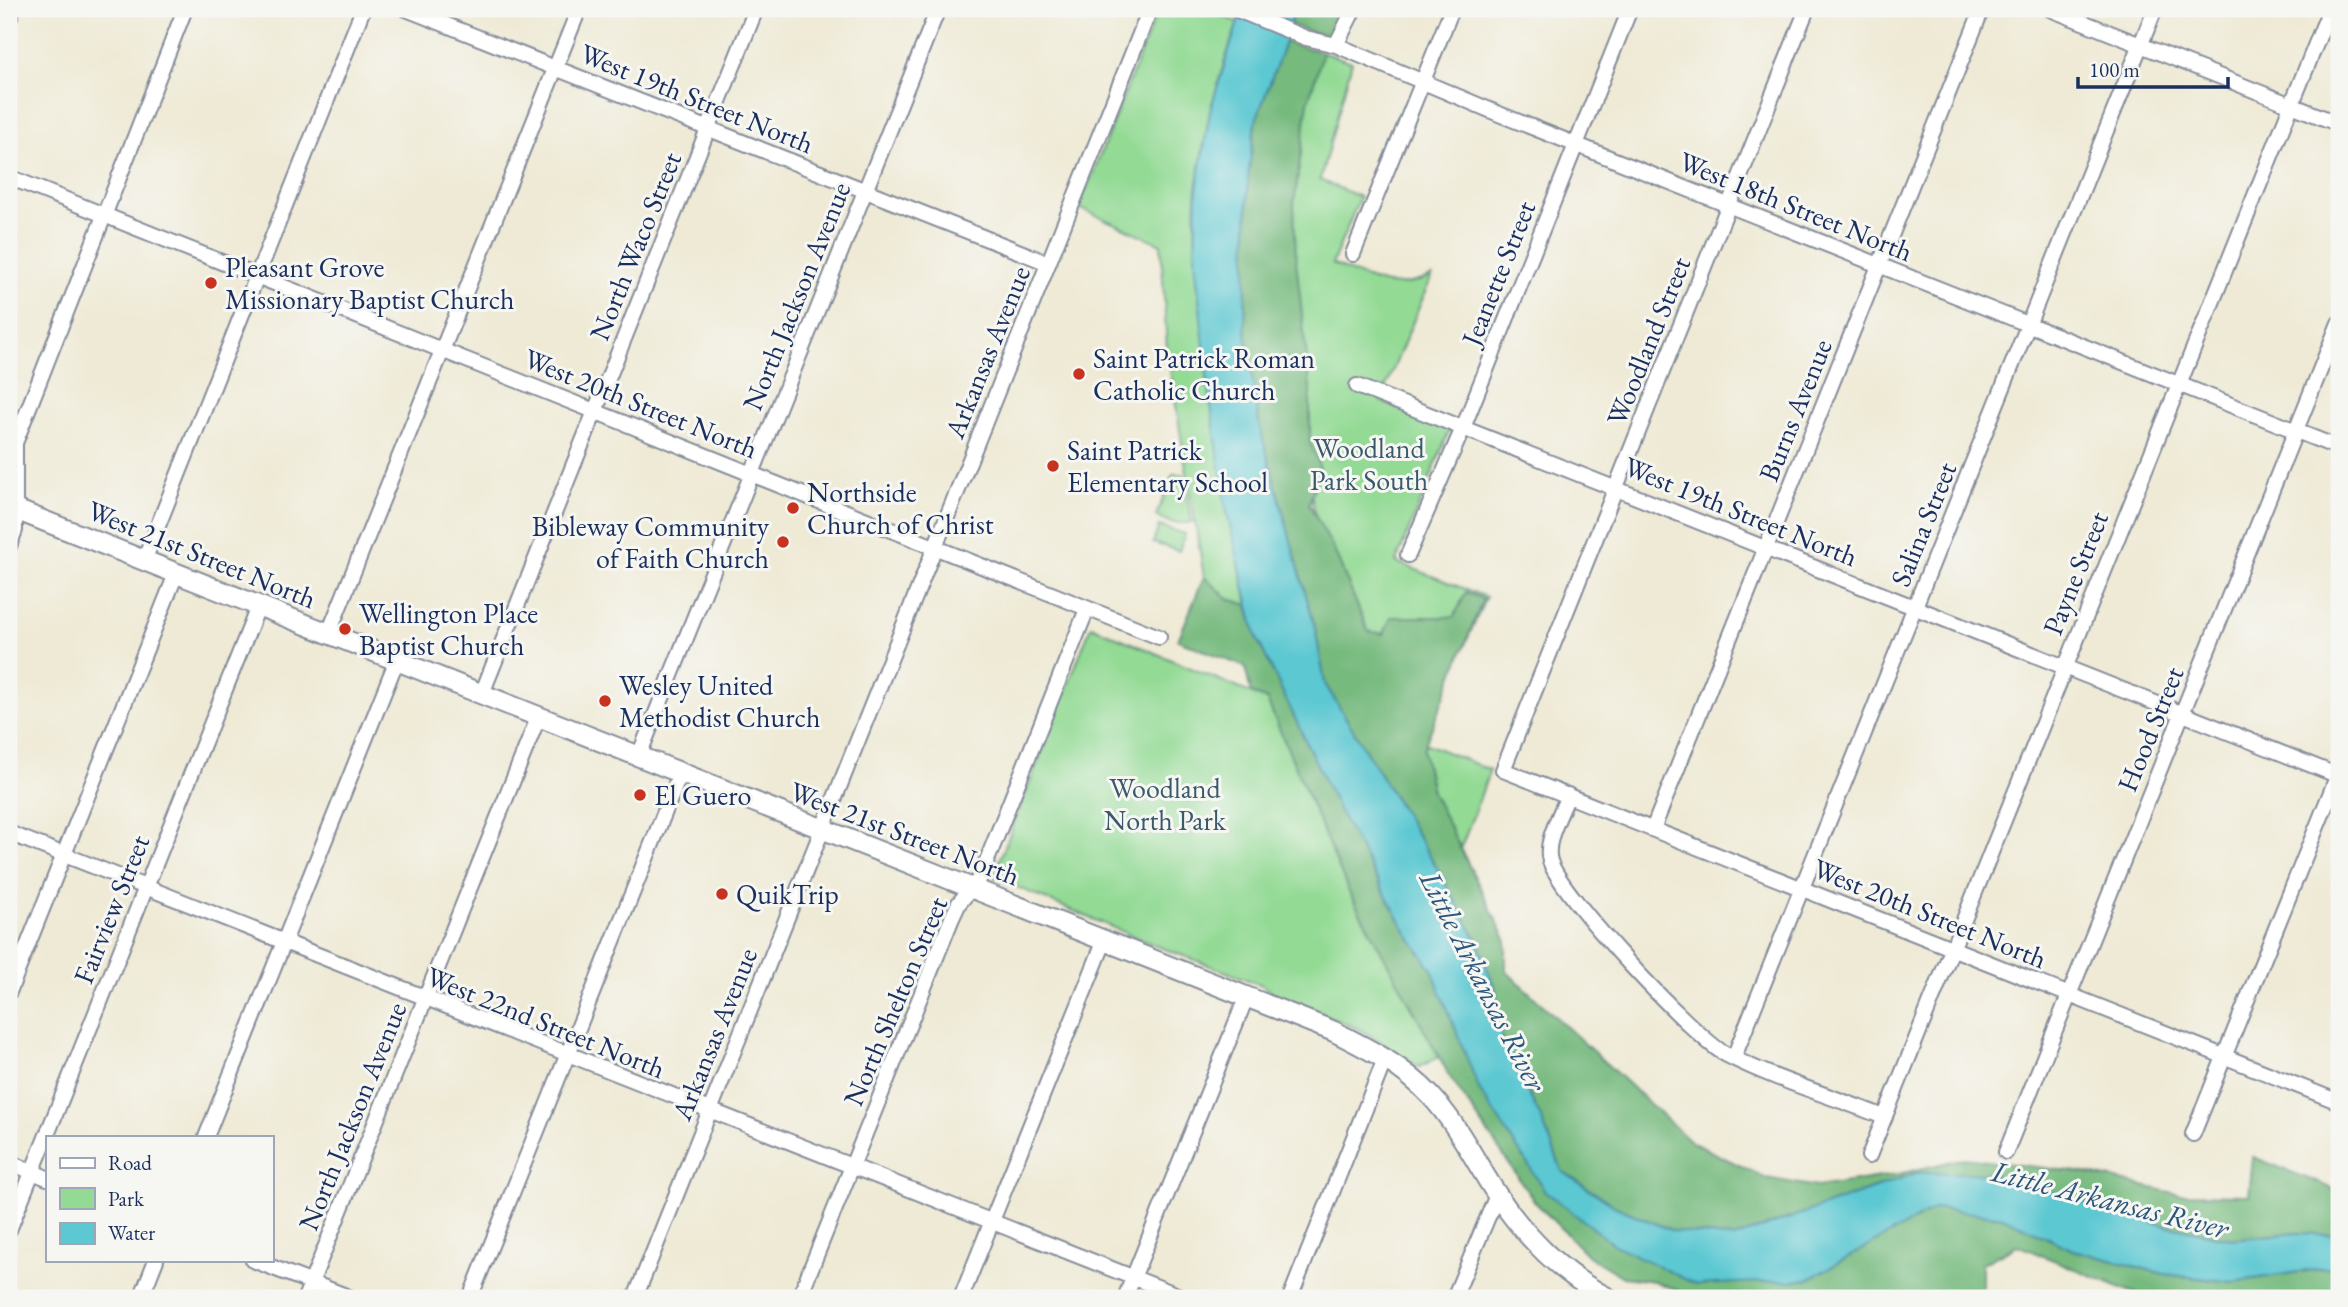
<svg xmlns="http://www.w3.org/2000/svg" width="2348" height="1307" font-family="'EB Garamond',serif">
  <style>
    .green { fill: #93da94; stroke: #578479; stroke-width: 2 }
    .forest { fill: #76ba7e; stroke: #48746e; stroke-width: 2 }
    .water { fill: #5bc8d2; stroke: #3b7c98; stroke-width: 2 }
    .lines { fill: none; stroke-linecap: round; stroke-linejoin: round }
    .minor-casing { stroke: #858c9a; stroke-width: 18 }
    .major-casing { stroke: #858c9a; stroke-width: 23 }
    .minor { stroke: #fff; stroke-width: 14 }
    .major { stroke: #fff; stroke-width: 19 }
    .poi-dot { fill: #c8321e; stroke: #f6f6f2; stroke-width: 2.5 }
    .labels { text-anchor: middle; stroke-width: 6; stroke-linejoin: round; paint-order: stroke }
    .street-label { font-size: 28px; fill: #1b2f5e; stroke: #f6f6f2 }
    .poi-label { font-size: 28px; fill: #1b2f5e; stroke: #f6f6f2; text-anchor: start }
    .park-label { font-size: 28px; fill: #395a6c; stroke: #f6f6f2 }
    .water-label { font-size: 30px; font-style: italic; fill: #2b557b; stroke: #f6f6f2 }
  </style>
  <rect width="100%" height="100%" fill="#f6f6f2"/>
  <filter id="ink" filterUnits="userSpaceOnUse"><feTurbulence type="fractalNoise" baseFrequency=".0143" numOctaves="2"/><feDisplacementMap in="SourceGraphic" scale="14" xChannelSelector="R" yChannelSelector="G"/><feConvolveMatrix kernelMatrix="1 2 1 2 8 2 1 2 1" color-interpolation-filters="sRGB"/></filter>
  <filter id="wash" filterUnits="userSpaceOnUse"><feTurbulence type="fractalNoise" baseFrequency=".00686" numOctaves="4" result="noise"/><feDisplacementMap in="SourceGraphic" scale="28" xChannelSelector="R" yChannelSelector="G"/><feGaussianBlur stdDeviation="1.57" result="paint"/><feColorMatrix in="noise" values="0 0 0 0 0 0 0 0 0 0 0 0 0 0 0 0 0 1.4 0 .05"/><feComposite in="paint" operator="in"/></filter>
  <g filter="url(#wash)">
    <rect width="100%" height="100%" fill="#efead5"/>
    <path class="green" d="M1158,9h45l35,13c-20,54 -34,108 -41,166 -5,47 1,96 6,143 9,93 25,183 45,274l-19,-6 -25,-22 -37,-226 -6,-107 -82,-36z
      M1315,50l37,12 -32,118 40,17 -28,67c39,15 59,31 100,12l-52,125 70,28 -54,133 90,35 -64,145 68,28 -29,78 -83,-137 -55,-148 -20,-119 -20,-220z
      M1173,474h10l9,49h-21l-15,-7z
      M1159,526l26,8 -6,17 -26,-8z
      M1091,626l176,74 82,192 92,164 -22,11 -58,-37 -88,-36 -11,-9 -108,-40 -161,-68z"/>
    <path class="forest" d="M1294,9h53l-15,30 -42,-14z
      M1285,42l38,10 -15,50 -14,102 2,56 14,128v53l10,27 -11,36 25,46 34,81 16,3 7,-17h63l12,-25 17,7 -60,151 9,42 74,147v32l185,171 75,36 51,9 82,-13 65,-16 121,15 94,21 70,1 4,-38 86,34v44l-41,-2 -67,6 -80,-17 -164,-49h-71l-182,65 -61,-7 -57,-24 -54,-36 -21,-53 -39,-76 -6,-50 -19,-52 -47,-84 -105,-172 -10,-56 -56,-203 -14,-99 3,-148 7,-55z
      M1204,577l25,22 19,6 8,31 82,173 69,124 25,37 113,221 262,89 129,-72 67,9 70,33 91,24 69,8 106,-16v32h-193l-129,-53 -35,19v34h-284l-44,-17 -31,-4 -35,-21 -53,-54 -85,-125 -101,-185 -82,-192 -16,-7 -6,-26 -67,-27z"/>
    <path class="water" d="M1242,9h52l-9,33 -30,81 -7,55 -3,148 14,99 56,203 10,56 105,172 47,84 19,52 6,50 39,76 21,53 54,36 57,24 61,7 182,-65h71l164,49 80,17 67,-6 41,2v31l-106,16 -69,-8 -91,-24 -70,-33 -67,-9 -129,72 -110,5 -83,-40 -69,-54 -65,-100 -48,-121 -25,-37 -69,-124 -82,-173 -31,-132 -17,-119 -13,-125 2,-70 13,-80z"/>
  </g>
  <g filter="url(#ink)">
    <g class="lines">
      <g class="minor-casing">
        <path id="minor" d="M406,9l642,254
          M1235,9l71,29 30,7 163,69 840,334
          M1807,9l-304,761 836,332
          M2050,9l289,115
          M9,19l4,-10
          M1336,45l18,-36
          M9,177l1150,460
          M1353,254l99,-245
          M1357,386l982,390
          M9,546l6,-16v-87l170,-434
          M1408,555l55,-127 167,-419
          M144,561l219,-552
          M328,635l251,-626
          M481,696l275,-687
          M638,758l300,-749
          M1568,795c-7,19 -24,47 -18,66 11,35 143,175 175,193 50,26 107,42 159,63
          M1653,829l329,-820
          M9,833l1176,465
          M9,992l167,-418
          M1734,1057l421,-1048
          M2193,1134l146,-362
          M206,1137l190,-475
          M2006,1152l333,-829
          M1869,1156l461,-1147
          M9,1162l38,16
          M9,1230l249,-623
          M253,1260l98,38
          M141,1298l15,-38
          M305,1298l233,-580
          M470,1298l210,-524
          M635,1298l515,-1289
          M799,1298l153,-380 7,-15 21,-25 107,-269
          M961,1298l143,-356
          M1125,1298l121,-300
          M1290,1298l95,-239
          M1454,1298l43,-103"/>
      </g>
      <g class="major-casing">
        <path id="major" d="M9,507l1324,524c36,18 70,35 98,65 26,28 44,65 65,97 28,43 67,82 112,105"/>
      </g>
      <use href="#minor" class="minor"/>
      <use href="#major" class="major"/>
    </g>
  </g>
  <g class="poi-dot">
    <circle cx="211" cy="283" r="7"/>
    <circle cx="1079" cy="374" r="7"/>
    <circle cx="1053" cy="466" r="7"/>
    <circle cx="793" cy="508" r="7"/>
    <circle cx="783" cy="542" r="7"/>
    <circle cx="345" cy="629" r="7"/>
    <circle cx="605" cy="701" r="7"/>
    <circle cx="640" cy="795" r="7"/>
    <circle cx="722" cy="894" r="7"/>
  </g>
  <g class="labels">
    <g class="street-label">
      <text transform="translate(697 98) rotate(22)" y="10">West 19th Street North</text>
      <text transform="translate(1796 206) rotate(22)" y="10">West 18th Street North</text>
      <text transform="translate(635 246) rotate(-68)" y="10">North Waco Street</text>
      <text transform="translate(1498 273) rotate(-68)" y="10">Jeanette Street</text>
      <text transform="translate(796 296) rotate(-68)" y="10">North Jackson Avenue</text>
      <text transform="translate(1648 341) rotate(-68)" y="10">Woodland Street</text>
      <text transform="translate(987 352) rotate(-68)" y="10">Arkansas Avenue</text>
      <text transform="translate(641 403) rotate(22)" y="10">West 20th Street North</text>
      <text transform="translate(1795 410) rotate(-68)" y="10">Burns Avenue</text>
      <text transform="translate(1741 511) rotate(22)" y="10">West 19th Street North</text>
      <text transform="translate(1923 524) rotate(-68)" y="10">Salina Street</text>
      <text transform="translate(202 554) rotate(22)" y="10">West 21st Street North</text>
      <text transform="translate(2075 573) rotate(-68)" y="10">Payne Street</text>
      <text transform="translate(2150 729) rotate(-68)" y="10">Hood Street</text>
      <text transform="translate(905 833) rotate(21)" y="10">West 21st Street North</text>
      <text transform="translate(111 909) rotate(-68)" y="10">Fairview Street</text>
      <text transform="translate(1930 913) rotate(22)" y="10">West 20th Street North</text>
      <text transform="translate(895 1001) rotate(-67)" y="10">North Shelton Street</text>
      <text transform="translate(546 1022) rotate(22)" y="10">West 22nd Street North</text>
      <text transform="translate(714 1034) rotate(-68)" y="10">Arkansas Avenue</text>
      <text transform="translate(352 1116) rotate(-68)" y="10">North Jackson Avenue</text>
    </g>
    <g class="poi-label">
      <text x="225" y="277">Pleasant Grove<tspan x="225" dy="32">Missionary Baptist Church</tspan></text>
      <text x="1093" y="368">Saint Patrick Roman<tspan x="1093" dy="32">Catholic Church</tspan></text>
      <text x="1067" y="460">Saint Patrick<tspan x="1067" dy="32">Elementary School</tspan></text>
      <text x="807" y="502">Northside<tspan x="807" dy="32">Church of Christ</tspan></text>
      <text x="769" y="536" text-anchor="end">Bibleway Community<tspan x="769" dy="32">of Faith Church</tspan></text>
      <text x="359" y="623">Wellington Place<tspan x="359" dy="32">Baptist Church</tspan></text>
      <text x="619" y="695">Wesley United<tspan x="619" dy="32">Methodist Church</tspan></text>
      <text x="654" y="805">El Guero</text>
      <text x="736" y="904">QuikTrip</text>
    </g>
    <g class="park-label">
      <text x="1369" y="458">Woodland<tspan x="1369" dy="32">Park South</tspan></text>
      <text x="1165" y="798">Woodland<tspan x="1165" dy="32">North Park</tspan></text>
    </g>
    <g class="water-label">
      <text transform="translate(1483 981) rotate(63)" y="10">Little Arkansas River</text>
      <text transform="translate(2110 1200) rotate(14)" y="10">Little Arkansas River</text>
    </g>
  </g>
  <rect width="2348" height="1307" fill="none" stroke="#f6f6f2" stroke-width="35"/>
  <rect x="46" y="1136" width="228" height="126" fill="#f6f6f2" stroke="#9ea6b7" stroke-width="2"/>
  <rect x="60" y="1158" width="35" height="10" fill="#ffffff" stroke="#9ea6b7" stroke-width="2"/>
  <text x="108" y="1170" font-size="21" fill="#1b2f5e">Road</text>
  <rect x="60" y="1188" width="35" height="21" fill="#93da94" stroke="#9ea6b7" stroke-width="2"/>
  <text x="108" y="1206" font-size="21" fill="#1b2f5e">Park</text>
  <rect x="60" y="1223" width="35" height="21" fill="#5bc8d2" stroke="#9ea6b7" stroke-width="2"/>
  <text x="108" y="1240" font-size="21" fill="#1b2f5e">Water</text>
  <path d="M2078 77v10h150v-10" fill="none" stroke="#1b2f5e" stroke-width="3.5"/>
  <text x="2089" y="77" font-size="21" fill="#1b2f5e" stroke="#f6f6f2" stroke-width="5" paint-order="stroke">100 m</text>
</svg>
